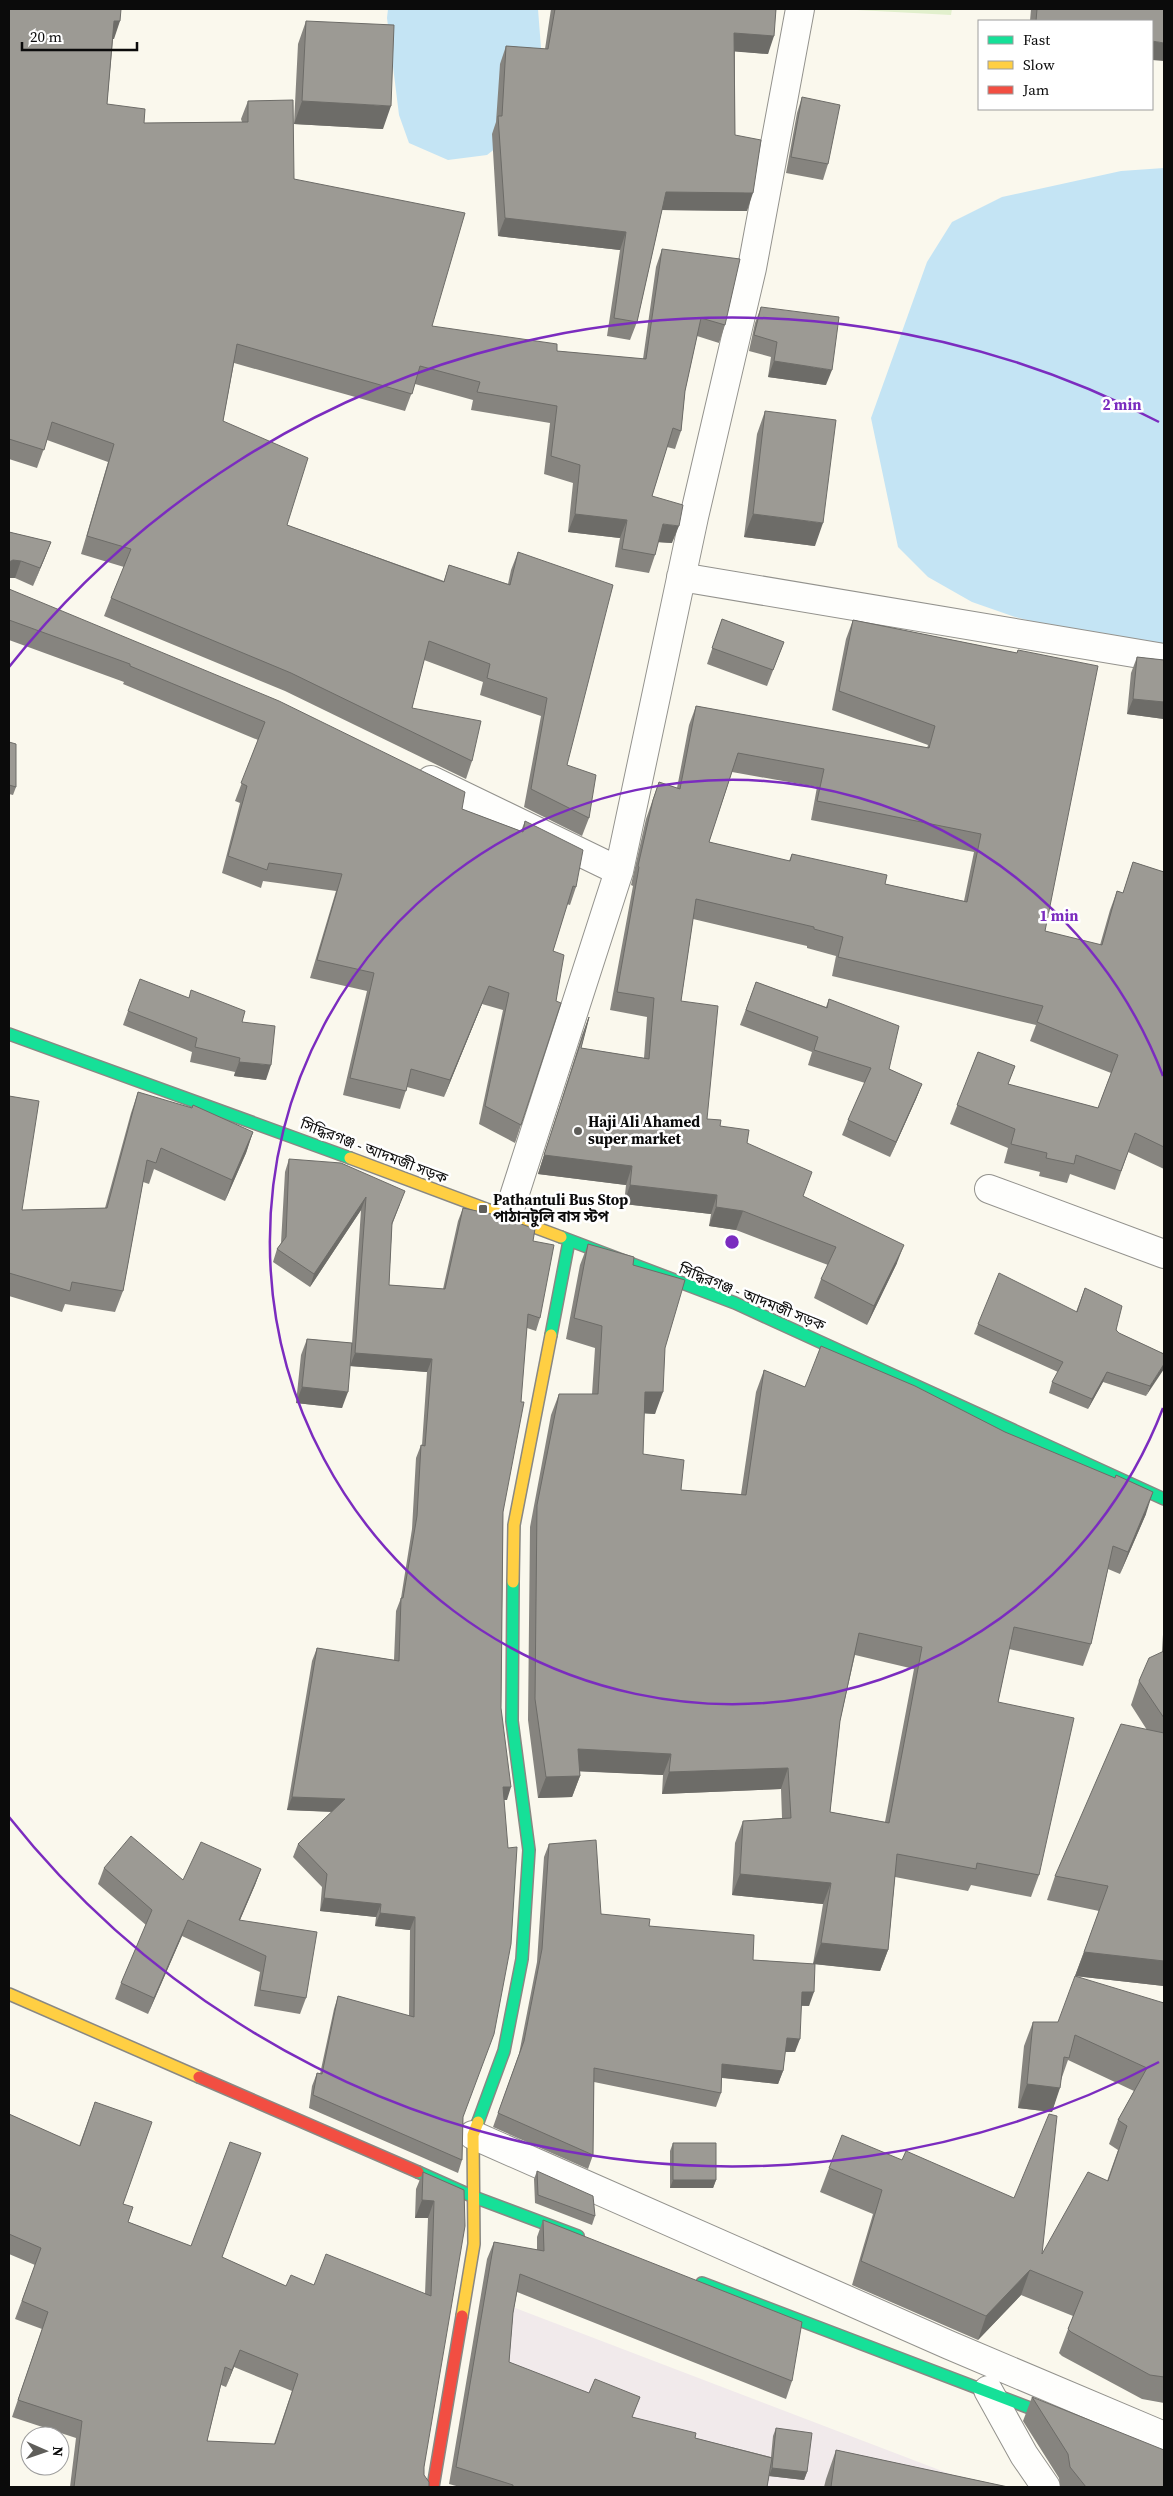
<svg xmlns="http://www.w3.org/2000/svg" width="1173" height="2496" font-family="'Source Serif 4','Noto Sans Bengali',serif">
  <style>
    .industrial { fill: #f1eaeb }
    .green { fill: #e2f0cd }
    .water { fill: #c4e4f4 }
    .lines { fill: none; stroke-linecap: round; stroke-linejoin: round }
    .street-casing { stroke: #93928d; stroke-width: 30 }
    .fast-casing { stroke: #898883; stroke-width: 14 }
    .slow-casing { stroke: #898883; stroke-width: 14 }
    .jam-casing { stroke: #898883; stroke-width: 14 }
    .street { stroke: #fefefc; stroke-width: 28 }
    .fast { stroke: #16e098; stroke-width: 11 }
    .slow { stroke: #ffcf43; stroke-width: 11 }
    .jam { stroke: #f24e42; stroke-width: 11 }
    .wall { fill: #86847f; fill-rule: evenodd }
    .shaded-wall { fill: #6d6c68 }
    .building { fill: #9c9a94; stroke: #6d6c68; fill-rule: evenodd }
    .ring { fill: none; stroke: #7b2cbf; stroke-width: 2.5 }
    .poi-dot { fill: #5f5e5a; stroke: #fff; stroke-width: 2 }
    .labels { text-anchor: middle; stroke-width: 5; stroke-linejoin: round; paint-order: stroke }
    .poi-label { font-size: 15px; font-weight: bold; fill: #0b0b0b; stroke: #fff; text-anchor: start }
    .street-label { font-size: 15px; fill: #0b0b0b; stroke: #fff }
    .centre { fill: #7b2cbf; stroke: #fff; stroke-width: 2.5 }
    .ring-label { font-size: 15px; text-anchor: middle; font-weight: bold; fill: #7b2cbf; stroke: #fff; stroke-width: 5; stroke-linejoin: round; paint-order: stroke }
  </style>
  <rect width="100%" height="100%" fill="#faf8ed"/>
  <path class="industrial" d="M489,2298l495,189h-531z"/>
  <path class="green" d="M838,9h114l-1,6z"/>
  <path class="water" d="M388,9h150l5,65 -23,55 -33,26 -39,5 -39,-17 -10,-28 -12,-97z
    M1164,168v483l-24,-3 -125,-31 -43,-15 -44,-25 -30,-30 -27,-129 56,-156 25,-40 50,-25 119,-26z"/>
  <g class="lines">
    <g class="street-casing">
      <path id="street" d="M681,577l483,81
        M431,780l188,91
        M989,1189l175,65
        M507,1218l112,-347 75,-354 58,-249 48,-259
        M473,2135l476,210 215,91
        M988,2390l36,65 22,32"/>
    </g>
    <g class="fast-casing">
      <path id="fast" d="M9,1034l341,124
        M561,1237l174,66 429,196
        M551,1335l18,-94
        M478,2122l26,-71 18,-92 7,-109 -17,-129 1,-139
        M418,2172l56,25 104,39
        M702,2283l362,138"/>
    </g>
    <g class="slow-casing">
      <path id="slow" d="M350,1158l211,79
        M513,1582l1,-57 37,-190
        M9,1994l190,83
        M462,2316l12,-72 -1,-109 5,-13"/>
    </g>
    <g class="jam-casing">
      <path id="jam" d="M199,2077l219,95
        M433,2487l29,-171"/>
    </g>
    <use href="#street" class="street"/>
    <use href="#fast" class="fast"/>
    <use href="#slow" class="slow"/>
    <use href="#jam" class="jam"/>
  </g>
  <path class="wall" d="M9,9l105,30h-1l-6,65 37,19 98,-1 -1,-3 7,-18 46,78 138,147 125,25 86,8 13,-92 6,-18 63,76 -6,18 -22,-7 -12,55 -4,40 -6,18 -8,-2 -15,49 20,47 -14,-1 -3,13 -6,18 -34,-6 5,-29 -52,-6 5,-49 -29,-9 6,-51 -79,-13 2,-10 -58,-16 -10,27 -171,-48 -11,58 64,104 157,56 5,-16 59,19 3,-14 7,-18 49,213 22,53 -7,18 -58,-29 17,-91 -61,-21 3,-13 -59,-22 -12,48 60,53 -6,18 -181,-88 -181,-75 7,-18 13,-31 -43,-13 27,-92 -61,-22 -10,28 -28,-9z
    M551,9h225l-8,45 -33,-3v84l12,76 -85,-1 -25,112 -7,18 -23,-4 13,-86 -122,-14 -6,-102 4,-12 4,-58 6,-18 39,3z
    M1031,9h133l-12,12h-122z
    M306,21l77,108 -89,-5 4,-80z
    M802,97l26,67 -5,16 -37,-7 11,-60z
    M761,307l65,78 -58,-8 3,-20 -22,-6 6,-28z
    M765,411l50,135 -71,-9 13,-103z
    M9,532l42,10 -18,44 -18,-8h-6z
    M9,589l453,220 59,22 4,-10 51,66 -6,18 -3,-1 -14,47 -32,174 -6,18 -36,-19 24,-114 -21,-6 -38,93 -37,-10 -7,22 -57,-14 24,-104 -57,-13 26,-87 -73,-10 -2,7 -39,-15 18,-70 -5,-2 23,-61 -135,-56 1,-2 -115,-42z
    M722,619l62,23 -17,44 -60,-22z
    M853,620l164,33 1,-3 27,281 55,14 10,-35 7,-19 6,2 10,-31 31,10v297l-36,-17 -13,38 -45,-16 -3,9 -28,-7 1,-4 -36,-9 4,-15 -58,-24 28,-72 37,14 -7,18 90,24 13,-35 -81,-32 6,-16 -204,-49 4,-20 -29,-8v-2l-114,-27 -12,82 26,118 13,7 27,17 56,53 94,67 -30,62 -53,-27 7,-19 7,-14 -92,-35 -27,-4 2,-12 -87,-10 2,-19 -88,-11 44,-139 7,-18 -8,31 63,10 3,-41 -37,-7 23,-124 -2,-1 15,-66 13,-37 18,6 12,-63 7,-19 231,42 1,-3 -96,-35 14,-71zM732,772l85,15 -6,33 163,32 -10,49 -79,-17 -93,-30 -3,7 -80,-19z
    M1137,657l27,3v59l-37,-5 4,-41z
    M9,742l7,45 -3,8 -4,-1z
    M756,982l70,25 3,-8 60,70 33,15 -6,15 -26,58 -48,-22 6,-15 17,-37 -57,-18 4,-13 -72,-27z
    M128,1011l114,11 24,58 -32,-4 1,-4 -45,-10 2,-10 -69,-27z
    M138,1092l115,40 -7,21 -21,48 -71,-32 -5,15 -6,-2 -20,109 -8,21 -50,-8 -3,8 -53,-16v-200l13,114 83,-2 26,-95z
    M289,1159l111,45 -8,21 -3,60 54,4 15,-68 5,-13 70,33 7,77 -4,13 -9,-3 -24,184 -2,196 6,92h-3l-41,317 -1,43 -4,13 -149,-65 3,-22 5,-13 3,1 14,-65 4,-13 71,20 1,-86 -35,-4 1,-9 -56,-6 2,-24 -29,-30 5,-13 34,-32 -45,-2 25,-149 5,-13 77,12 2,-49 5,-13 11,-69 4,-71 5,-13h1l5,-73 -77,-6 -8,42 -46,-5 5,-48 6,-16 45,4 9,-133 -51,77 -37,-25 4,-13 4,-6 4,-71z
    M588,1244l45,21 32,83 -10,66 -11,-1 -1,41 38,36 60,4 15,-102 8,-22 41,17 341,127 -26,60 -12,-5 -17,75 -8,22 -74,-17 -11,53 41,173 -8,22 -60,-12 -3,6 -73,-14 -7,73 -8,21 -65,-7 -6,42h-8l-6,46h-10l-2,19 -5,13 -56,-6 -1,15 -5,14 -122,-25 -1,73 -5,14 -95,-42 26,-73 18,-92 7,-105 5,-13 52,70 48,12 104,34 60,4 10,-60 -91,-9 3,-52 8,-22 39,-3 -1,-29 -119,5 1,-19 -83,-4v5l-8,21 -34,1 -10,-78 2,-193 21,-112 8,-21h33l3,-46 -29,-9 14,-74zM855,1655l59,14 -29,153 -55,-10 10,-91z
    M1085,1288l34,45 45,21 -18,42 -43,-14 -15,27 -39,-16 3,-11 6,-10 -84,-38 4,-10 98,-12z
    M1164,1617v369l-89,-10 24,-65 -52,-11 8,-24 92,-146 -16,-25 8,-24 23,-29z
    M104,1868l79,12 78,-11 -6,16 -15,35 66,78 -6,16 -46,-8 6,-34 -78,-36 -34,78 -33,-15 6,-16 25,-58 -48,-41z
    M1164,2003v400l-22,-4 -80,-43 -3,-3 14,-37 -52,-21 -43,45 -126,-55 21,-71 -53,-22 9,-24 213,86 65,-73 11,-31 -9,-6 9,-24 16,-29 -66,-31 -7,20 -9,32 -34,-4 6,-62 9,-24h25z
    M95,2102l33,120 63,24 31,11 64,29 28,-1 111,9 3,-76h-13l1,-29 7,-17 41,18 -40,277v8l5,12h-359l6,-49 -64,-21 30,-88 -27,-10 20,-54 -26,-11v-140l70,32zM234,2367l58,24 -18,53 -67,-3 14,-56 5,2z
    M673,2143l43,37 -3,8h-43v-37z
    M537,2171l58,45 -3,9 -57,-22 -1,-24z
    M543,2220l249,161 -6,18 -269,-107 -4,21 -4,49 124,55 62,21 76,19 2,-21 3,-8 31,44 -3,8 -35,-4 -2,11h-307l-11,-3 38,-225 7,-17 43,8v-13z
    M1032,2397l132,90h-104l-1,-9 -36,-57z
    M836,2450l172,37h-184l2,-8z"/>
  <path class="shaded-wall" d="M114,21h6l-6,18h-6z
    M734,33l40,3 -6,18 -40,-3z
    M1152,41l12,2v18l-12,-1z
    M302,101l89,5 -8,23 -89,-5z
    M666,192l87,1 -6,18 -87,-1z
    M505,218l121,14 -6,18 -122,-14z
    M774,361l58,9 -6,15 -58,-8z
    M575,514l52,6 -7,18 -52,-6z
    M753,514l70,9 -8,23 -71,-9z
    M663,524l16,2 -7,17 -16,-1z
    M51,542l-7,18 -11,26 7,-18z
    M13,560l8,1 -6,17h-6v-16z
    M1133,699l31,3v17l-37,-5z
    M489,986l-7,18 -38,93 6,-17z
    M239,1062l32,3 -5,15 -32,-4z
    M922,1084l-6,15 -26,58 6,-15z
    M253,1132l-7,21 -21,48 7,-21z
    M544,1155l88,11 -6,19 -88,-11z
    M630,1185l87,10 -6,19 -87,-10z
    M366,1197l-5,13 -51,77 4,-13z
    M716,1207l27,4 -7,19 -27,-4z
    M904,1245l-7,18 -30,62 7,-19z
    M355,1353l77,6 -5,13 -77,-6z
    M1164,1364v5l-18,27 4,-10z
    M1107,1372l-4,10 -15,27 4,-10z
    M302,1387l46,5 -6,16 -46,-5z
    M645,1392h18l-8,22 -18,-1z
    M1153,1492l-7,22 -26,60 8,-22z
    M578,1749l93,5 -8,21 -92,-4z
    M788,1768l-7,21 -119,5 7,-22z
    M580,1776l-8,21 -34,1 8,-21z
    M503,1787h8l-4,13h-9z
    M292,1797l53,2 -5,13 -53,-2z
    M261,1869l-6,16 -22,51 6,-16z
    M740,1874l91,9 -8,21 -91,-9z
    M324,1898l57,6 -5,13 -56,-6z
    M380,1913l35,4 -5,13 -35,-4z
    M188,1920l-6,16 -34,78 6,-16z
    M821,1943l67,7 -8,21 -67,-7z
    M1084,1952l80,9v25l-89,-10z
    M802,1992h12l-5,14 -12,-1z
    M787,2038l13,1 -5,13h-13z
    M722,2064l61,7 -5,13 -61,-7z
    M1027,2084l33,4 -8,24 -34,-4z
    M673,2180h43l-3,8h-43z
    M422,2200l12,1 -6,17h-13z
    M1030,2270l-9,25 -43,45 8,-24z
    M240,2350l-6,17 -8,20 6,-17z
    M772,2468l35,4 -3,8 -35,-4z"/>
  <path class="building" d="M9,9h112l-1,12h-6l-7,83 38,5 -1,14 104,-1v-21l45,-1 1,79 171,34 -33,113 125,18v7l89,8 16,-110 78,10 -15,66 -24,-7 -16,73 -4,40 -8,-3 -21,68 31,9 -4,21 -16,-2 -8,31 -33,-6 5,-29 -52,-6 5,-49 -29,-9 6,-50 -80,-14 3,-10 -60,-16 -8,28 -175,-50 -14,77 85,37 -21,67 157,57 5,-17 61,20 8,-33 95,33 -46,180 29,10 -7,43 -58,-29 16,-91 -60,-20 3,-14 -61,-23 -17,67 69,13 -9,40 -181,-88 -180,-75 20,-49 -44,-13 27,-92 -62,-22 -8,28 -35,-11z
    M555,9h221l-2,27 -40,-3 1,102 26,5 -8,53 -87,-1 -29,130 -23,-4 12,-86 -121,-14 -7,-102h4l4,-70 42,3z
    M1037,9h127v34l-12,-2v-20h-116z
    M306,21l88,4 -3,81 -89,-5z
    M802,97l38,8 -12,59 -37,-7z
    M761,307l78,10 -7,53 -58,-9 3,-19 -23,-7z
    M765,411l71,9 -13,103 -70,-9z
    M9,532l42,10 -11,26 -19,-7 -8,-1 -4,2z
    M9,589l270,112 186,91 -3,17 61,23 2,-11 58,29 -7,37 -3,-1 -20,65 11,4 -8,46 5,2 -40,122 -36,-19 24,-113 -20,-7 -39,94 -39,-11 -5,22 -56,-13 24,-105 -57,-13 25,-86 -73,-11 -2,7 -39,-14 19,-70 -6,-3 24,-61 -135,-56v-2l-121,-44z
    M722,619l62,23 -11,28 -61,-22z
    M853,620l164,33 1,-3 80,16 -53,265 57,14 15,-54 6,2 10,-31 31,10v275l-29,-14 -14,38 -45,-16 -2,9 -28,-6 1,-5 -36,-9 4,-15 -58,-24 21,-53 37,14 -7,18 90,24 20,-53 -81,-33 6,-16 -205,-49 5,-20 -29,-8v-2l-118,-28 -15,102 37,5 -11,113 14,1 -1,6 29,4 -2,13 65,29 -9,24 101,49 -30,61 -53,-27 15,-32 -93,-36 -27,-4 1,-12 -87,-10 2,-19 -88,-11 45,-138 -8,31 68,11 5,-61 -37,-6 22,-125 -1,-1 15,-66 6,-18 21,7 16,-83 233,42 6,-22 -96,-35zM738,753l86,16 -7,32 164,33 -14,68 -82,-18 2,-9 -95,-21 -2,7 -81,-19z
    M1137,657l27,3v42l-31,-3z
    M9,742l7,2v43l-7,-2z
    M140,979l49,19 2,-8 54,21 -3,11 33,4 -4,39 -32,-3 1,-4 -45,-11 2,-9 -69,-27z
    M756,982l71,26 2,-9 70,27 -10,43 33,15 -26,58 -48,-22 23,-52 -57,-18 4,-13 -72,-27z
    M138,1092l54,16 1,-3 60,27 -21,48 -71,-32 -5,15 -9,-3 -24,131 -51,-9 -2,9 -61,-18v-177l30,5 -17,109 85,-2z
    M289,1159l52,4 64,28 -13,32 -3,62 56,4 18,-81 33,7 39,14 -2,12 21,4 -14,73 -12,-4 -7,88h3l-21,110 -2,196 10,79h-8l5,61 9,-1 -6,97 -17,90 -31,83 -1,43 -149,-65 4,-22 5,1 16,-78 76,21 1,-100 -35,-4 1,-9 -57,-6 3,-24 -29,-30 47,-45 -53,-2 25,-149 82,13 2,-63h2l14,-82 4,-71 4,1 7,-87 -77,-6 11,-156 -52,77 -37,-25 9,-12z
    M588,1244l46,13 -1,8 52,15 -20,68 -2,44h-18l-2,62 41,6 -3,30 65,5 18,-125 41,17 16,-41 94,40 90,46 110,46 1,-3 37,17 -25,60 -15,-6 -22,98 -77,-17 -16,75 76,16 -35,157 -62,-12 -1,6 -79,-15 -9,96 -67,-7 10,-60 -91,-9 3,-53 48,-3 -3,-50 -119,4 2,-18 -93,-5 2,27 -34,1 -11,-78 2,-194 22,-111h39l4,-68 -28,-8zM859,1633l63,14 -33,176 -59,-11 10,-91z
    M999,1273l78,39 8,-24 37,18 -6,24 3,3 45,21v10l-14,22 -43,-14 -15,27 -40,-17 11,-20 -85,-38z
    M307,1339l45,4 -4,49 -46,-5z
    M1164,1651v67l-25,-37 10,-23z
    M1121,1724l43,9v228l-80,-9 24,-66 -53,-10z
    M131,1836l52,44 18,-38 60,27 -22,51 78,12 -11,66 -46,-8 6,-34 -78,-36 -34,78 -33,-15 31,-73 -48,-42z
    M596,1840l5,74 49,5 -1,7 105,9 -1,25 62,4 -1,28h-12l-2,47 -13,-1 -4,33 -61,-7 -1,29 -127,-25 -1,87 -95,-42 26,-72 18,-92 7,-105z
    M1075,1976l89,27v374l-14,-2 -79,-43 -3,-3 15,-37 -53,-22 -44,46 -125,-55 21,-71 -53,-22 13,-33 60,25 4,-9 108,47 35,-84 8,2 -15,138 46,-82 20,9 19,-55 -9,-6 29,-52 -72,-33 -6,23 -5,-1 -4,31 -33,-4 6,-62h25z
    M95,2102l57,20 -29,82 10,3 -5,15 63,24 39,-104 31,11 -39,104 64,29 5,-11 23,10 12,-31 105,42 3,-95 -12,-1 1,-28 41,18 1,36 -41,241v8l5,7v5h-355l8,-66 -64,-21 30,-88 -26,-11 19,-53 -32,-14v-120l71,32zM240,2350l58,24 -23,70 -68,-3 18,-74 7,3z
    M673,2143h43v37h-43z
    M537,2171l56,25 2,20 -57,-21z
    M543,2220l259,102 -10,59 -272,-107 -7,39 -4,49 80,31 6,-14 45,18 -8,20 64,16 -1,5 77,20 -5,29h-254v-2l-57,-18 38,-225 50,9z
    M1032,2397l132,53v37h-78l-16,-20 -2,-13z
    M776,2428l36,5 -5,39 -35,-4z
    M836,2450l172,37h-177z"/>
  <g class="ring">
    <path d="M1163 1408A462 462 0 1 1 1163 1076"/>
    <path d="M1159 2062A924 924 0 0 1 9 1817M9 667A924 924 0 0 1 1159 422"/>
  </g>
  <g class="poi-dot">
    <circle cx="578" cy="1131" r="5"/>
    <rect x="478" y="1204" width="10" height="10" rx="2.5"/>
  </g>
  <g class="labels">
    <g class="poi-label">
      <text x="588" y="1127">Haji Ali Ahamed<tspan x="588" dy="17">super market</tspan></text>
      <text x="493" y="1205">Pathantuli Bus Stop<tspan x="493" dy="17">পাঠানটুলি বাস স্টপ</tspan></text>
    </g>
    <g class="street-label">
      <text transform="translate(374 1151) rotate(21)" y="5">সিদ্ধিরগঞ্জ - আদমজী সড়ক</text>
      <text transform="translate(752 1297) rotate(22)" y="5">সিদ্ধিরগঞ্জ - আদমজী সড়ক</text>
    </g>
  </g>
  <circle cx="732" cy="1242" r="8" class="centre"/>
  <g class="ring-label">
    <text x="1122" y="410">2 min</text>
    <text x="1059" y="921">1 min</text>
  </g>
  <rect width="1173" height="2496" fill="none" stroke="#0b0b0b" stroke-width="20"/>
  <rect x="978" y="20" width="175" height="90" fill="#ffffff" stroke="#9d9d9d"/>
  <rect x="988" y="36" width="25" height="8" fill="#16e098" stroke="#9d9d9d"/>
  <text x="1023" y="45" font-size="15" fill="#0b0b0b">Fast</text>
  <rect x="988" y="61" width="25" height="8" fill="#ffcf43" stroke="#9d9d9d"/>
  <text x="1023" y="70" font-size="15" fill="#0b0b0b">Slow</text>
  <rect x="988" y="86" width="25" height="8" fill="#f24e42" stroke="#9d9d9d"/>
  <text x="1023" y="95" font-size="15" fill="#0b0b0b">Jam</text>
  <g transform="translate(45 2451) rotate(92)"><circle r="24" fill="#ffffff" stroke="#9d9d9d"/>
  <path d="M0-4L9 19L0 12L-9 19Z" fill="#5f5e5a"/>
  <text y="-8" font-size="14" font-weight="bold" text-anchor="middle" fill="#0b0b0b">N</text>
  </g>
  <path d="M22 42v8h115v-8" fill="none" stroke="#0b0b0b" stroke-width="2.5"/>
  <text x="30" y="42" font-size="15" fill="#0b0b0b" stroke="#ffffff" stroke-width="4" paint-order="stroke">20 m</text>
</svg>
